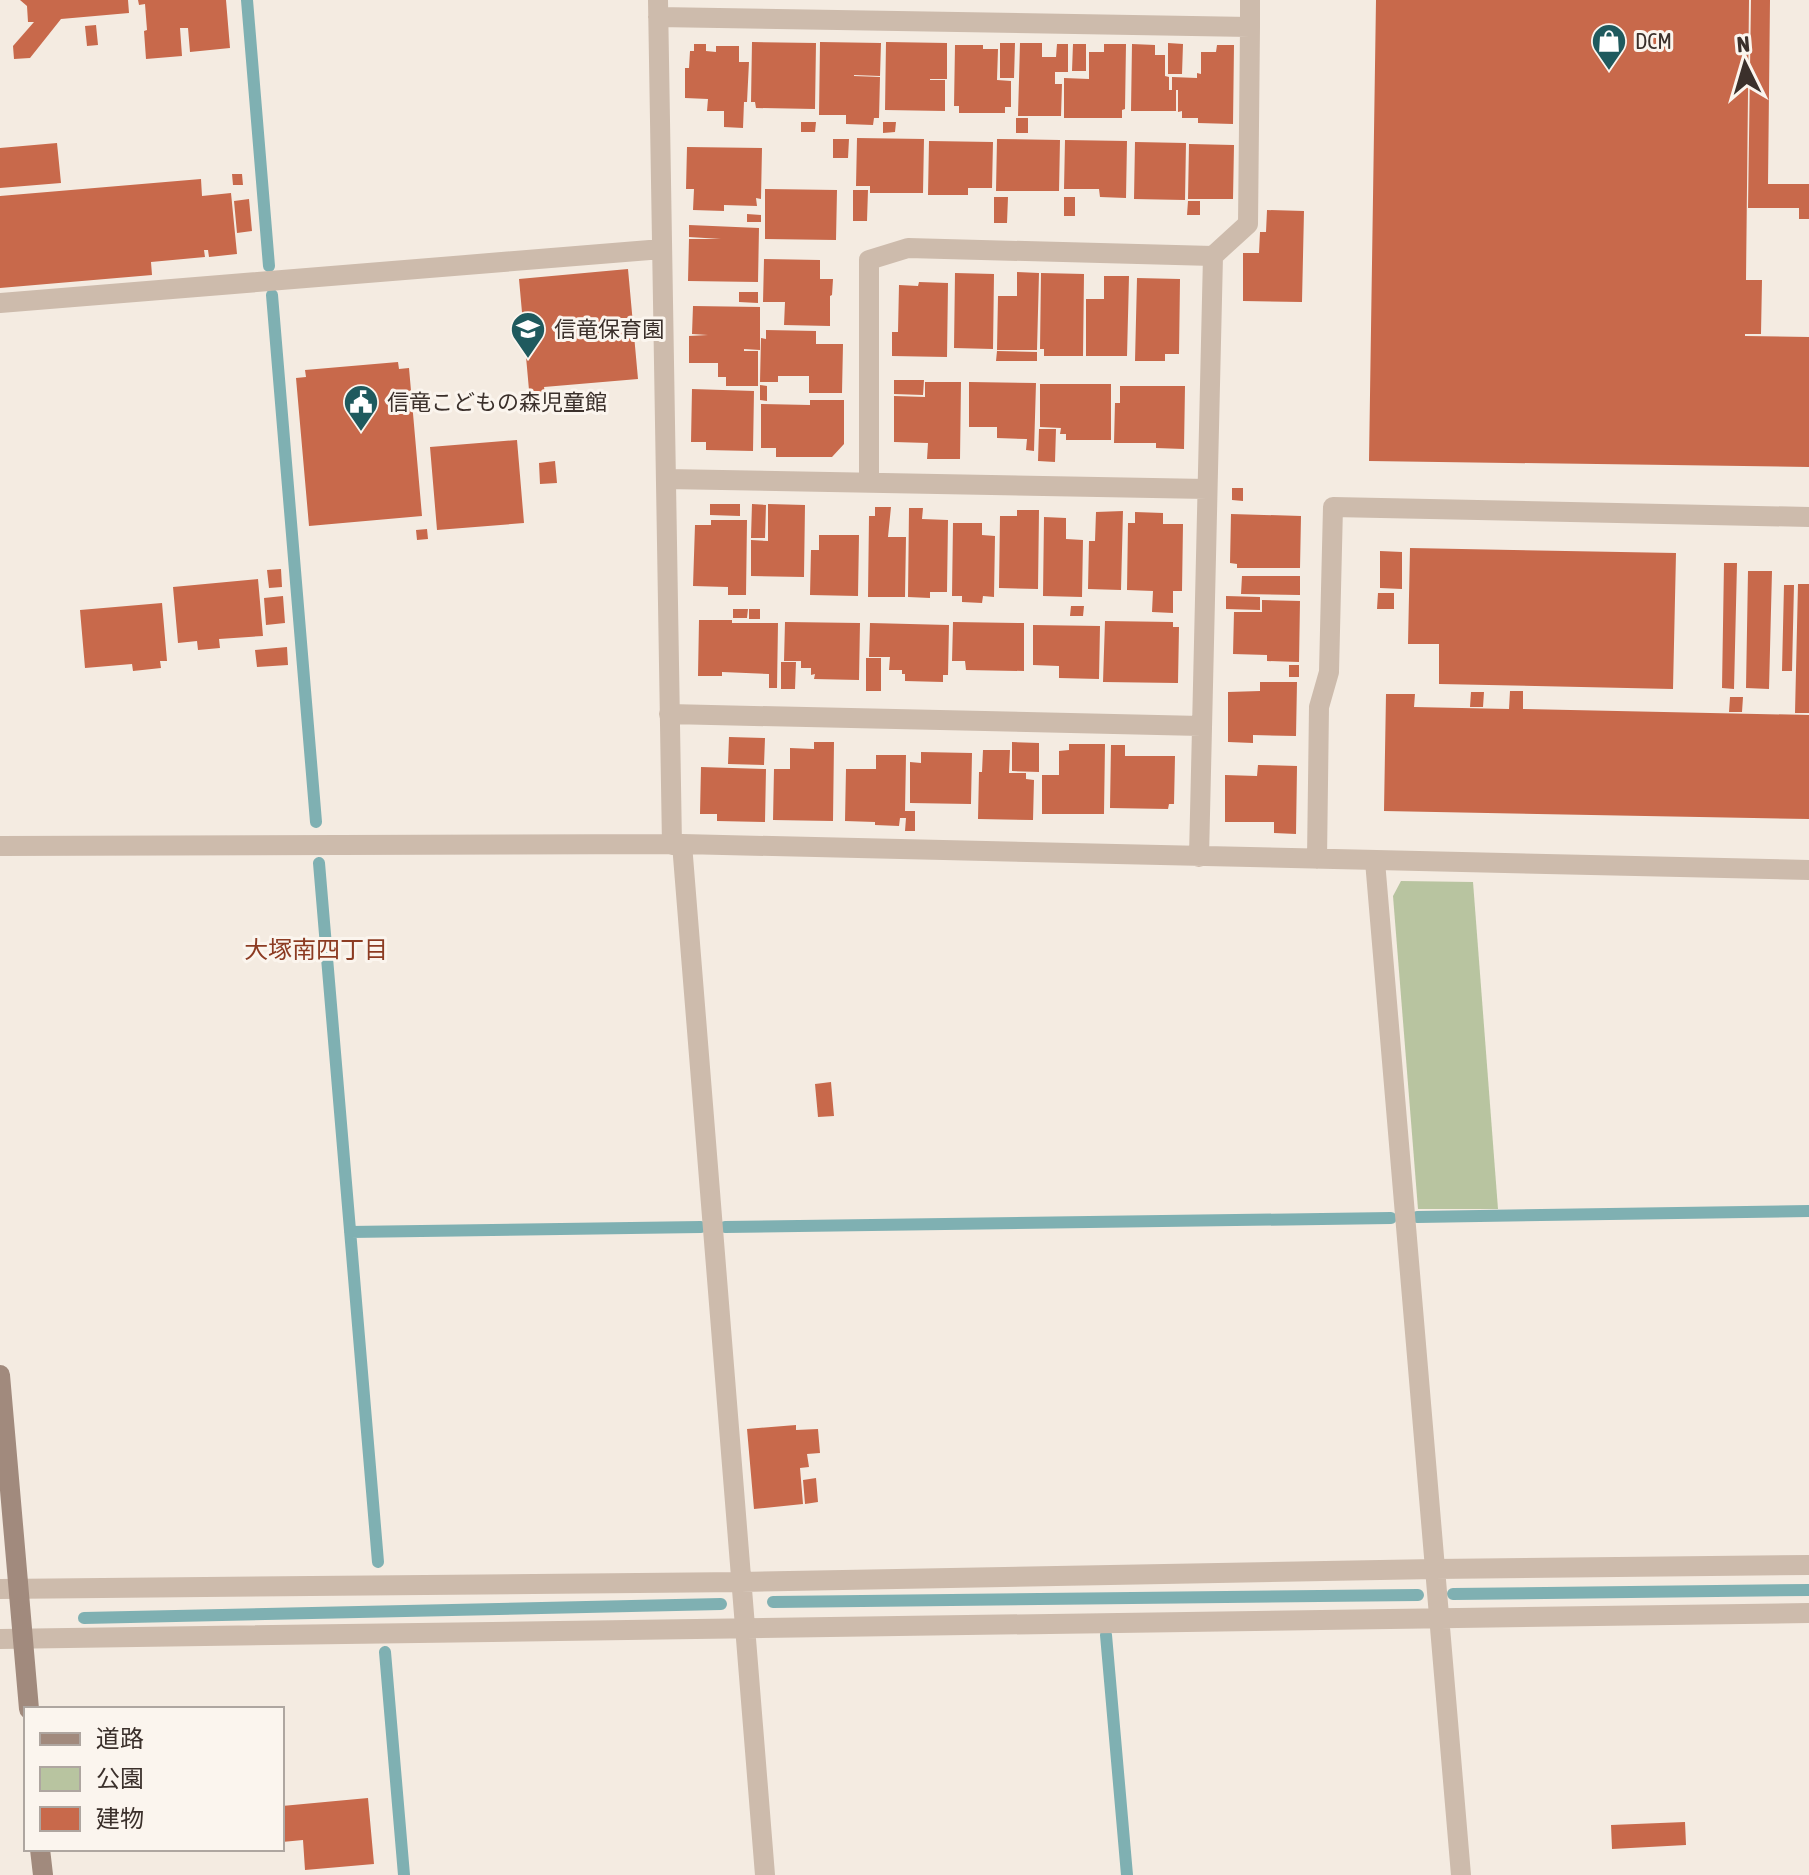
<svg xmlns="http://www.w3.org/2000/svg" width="1809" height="1875" font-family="'Asap Condensed','Noto Sans JP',sans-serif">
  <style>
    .green { fill: #b8c4a0 }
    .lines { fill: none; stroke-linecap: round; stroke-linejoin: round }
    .stream { stroke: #7fb0b2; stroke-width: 12 }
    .building { fill: #c8694b }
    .minor { stroke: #cdbbac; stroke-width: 20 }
    .secondary { stroke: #a18a7d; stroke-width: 20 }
    .labels { text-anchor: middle; stroke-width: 6; stroke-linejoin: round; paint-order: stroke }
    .poi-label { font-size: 22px; fill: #3b302b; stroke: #fbf5ee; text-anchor: start }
    .neighbourhood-label { font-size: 24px; fill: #8c3b22; stroke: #fbf5ee }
  </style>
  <rect width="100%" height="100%" fill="#f4ebe1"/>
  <path class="green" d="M1401,881l72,1 25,327h-80l-25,-313z"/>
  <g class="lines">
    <path class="stream" d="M247,0l22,266
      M272,295l44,527
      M319,863l59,699
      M1417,1217l392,-6
      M725,1227l666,-9
      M350,1232l351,-5
      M1453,1594l356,-4
      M773,1602l645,-7
      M84,1618l637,-14
      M1106,1635l21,240
      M385,1652l19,223"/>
  </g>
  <path class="building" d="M20,0h108l1,13 -68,6 -31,39 -16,1 -1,-13 21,-24h-6l-1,-16z
    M138,0h88l4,48 -40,4 -2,-24h-8l2,28 -36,3 -2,-28 3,-1 -2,-26 -6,1z
    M1376,0h373l-3,280h16l-1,54h-16v2l64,1v130l-440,-6z
    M1751,0h19l-2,184h41v35h-10v-11h-51z
    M96,25l2,20 -11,1 -2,-20z
    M752,42l64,1 -1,66 -59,-1 -1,-6h-4z
    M820,42l61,1 -1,33 -26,-1v1l26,1 -1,41h-5l-1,7 -27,-1v-9h-27z
    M886,42l61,1v36h-17v1h15v31l-60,-1z
    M1000,43h15l-1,35h-14z
    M1020,43h22v14h14l1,-13h11v28h-13v12h7l-1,32h-43z
    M1168,43l15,1 -1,30h-14z
    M694,44h12v7l10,1v-6h23v16h10l-2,40h-3l-1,26 -19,-1v-16h-17l1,-12 -23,-1v-30h4l1,-17h4z
    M1073,44h13v27h-14z
    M1104,44h22l-1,65 -3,1v8h-58v-40l25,1v-27h15z
    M1132,44l23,1v10h10v21l4,1v13h3v-13l25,1v-5l4,1v-22h15l1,-7h17l-1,79 -35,-1v-5h-16v-7l-4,1v-22h-2v21h-45z
    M955,45h28v4h15l-1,31 14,1v26h-6v6h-46v-7h-5z
    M1016,118h12v15h-12z
    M801,122h15l-1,10h-14z
    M883,122h13l-1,10 -12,1z
    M857,138l67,1 -1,54h-53v-7h-14z
    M833,139h16l-1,19h-15z
    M997,139l63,1 -1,51h-63z
    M1065,140l62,1 -1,57 -26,-1 -1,-8h-35z
    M929,141l64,1 -1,46h-24v7h-40z
    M1135,142l51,1 -1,57 -51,-1z
    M57,143l4,40 -61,5v-40z
    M1189,144l45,1 -1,54h-45z
    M687,147l75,1 -1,51 -5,-1 1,8 -33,-1v6l-31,-1 1,-21h-8z
    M232,174h10l1,11h-10z
    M201,179l1,17 29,-3 6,61 -28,3 -1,-7h-4l1,7 -54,5 1,13 -152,13v-92z
    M765,189l72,1 -1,50 -71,-1z
    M853,190h15l-1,31h-14z
    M994,197h14l-1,26h-13z
    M1064,197h11v19h-11z
    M249,199l3,32 -15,2 -3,-32z
    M1188,201h12v14h-13z
    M1267,210l37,1 -2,91 -59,-1v-48h16l1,-21h6z
    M747,214l14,1v7h-14z
    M689,225l70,3 -1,54 -70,-1 1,-42h32l-32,-2z
    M764,259l56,1v19h13l-1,16 -2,1v30l-46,-1 1,-23h-22z
    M628,269l10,110 -94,8 2,13 -16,1 -11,-122z
    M1017,272l22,1 -2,77h-40l1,-54h19z
    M955,273l39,1 -1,75 -39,-1z
    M1041,273l43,1 -1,82h-39v-7h-4z
    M1104,276h25l-2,80h-41v-57h18z
    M1137,278l43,1 -1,75h-14v7h-30z
    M919,282l29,1 -1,74 -55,-1v-24h6l1,-47 19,1z
    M739,292h19v11l-19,-1z
    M693,306l67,1v43l-16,-1v2h14v35h-32v-9h-8v-14h-29v-27l19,-1 -16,-1z
    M766,330l50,1v13h27l-1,49h-33v-17h-31v6h-18l1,-44 5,1z
    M997,351l40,1v9h-41z
    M398,362l1,7 10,-1 13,148 -113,10 -13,-148 10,-1 -1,-7z
    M894,380h30l-1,15 -29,-1z
    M925,382h36l-1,77h-33l1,-16 -34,-1v-46l31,1z
    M969,382l67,1 -2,68 -8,-1 1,-11 -30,-1v-11h-28z
    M1040,384h71v56h-45v-6h-6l1,-6 -21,-1z
    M760,385l7,1v15l-7,-1z
    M1120,386h65l-1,63 -28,-1v-5h-42l1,-40h5z
    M692,389l62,2 -1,60 -47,-1v-8h-15z
    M810,400h34v44l-12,13h-56v-9h-15v-44l49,1z
    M1039,429h17l-1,33 -17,-1z
    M517,440l7,83 -87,7 -7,-83z
    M555,461l2,22 -17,1 -1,-21z
    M1232,488h11v13l-11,-1z
    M710,504h30v12l-30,-1z
    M752,504l14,1 -1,33h-14z
    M768,504l37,1 -1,72 -53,-1v-36l17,1z
    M875,507h16l-3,30h18l-1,60h-37l1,-81h6z
    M909,508h14l-1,11 26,1 -1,72h-17v6l-22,-1z
    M1017,510h22l-1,79 -39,-1 1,-72h17z
    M1123,511l-2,79 -33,-1 1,-48h6l1,-29z
    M1135,512l28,1v11h20l-1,67h-9v22l-21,-1 1,-21 -26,-1 1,-67h7z
    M1231,514l70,2 -1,52h-63v-4l-7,-1z
    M1044,517l22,1v21l17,1 -1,57 -39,-1z
    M711,520h36l-1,75h-18v-8l-35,-1 2,-61h16z
    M953,523h29v12l13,1 -1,61 -11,-1 -1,7 -20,-1v-6h-10z
    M427,529l1,10 -11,1 -1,-10z
    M819,535h40l-1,61 -48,-1 1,-45h8z
    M1410,548l266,5 -3,136 -234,-5v-40h-31z
    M1380,551l22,1v37l-22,-1z
    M1724,563h13l-3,126 -12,-1z
    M281,569l1,18 -13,1 -2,-18z
    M1748,571h24l-3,118 -23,-1z
    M1242,576h58v19l-59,-1z
    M258,579l5,57 -44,3 1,9 -22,2 -1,-9 -19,2 -5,-56z
    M1798,584h11v129h-14z
    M1784,585h10l-2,86h-10z
    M1378,593h16v16h-17z
    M283,596l2,27 -19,2 -2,-27z
    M1226,596l34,1v13l-34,-1z
    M1262,600l38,1 -1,61 -32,-1v-6l-34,-1 1,-42h28z
    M162,603l5,58h-7l1,7 -28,3 -1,-7 -47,4 -5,-58z
    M1071,606h13l-1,10h-13z
    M733,609h15l-1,9h-14z
    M749,609h11v10h-11z
    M699,620h33v3h46l-1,65h-8v-14l-47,-2v4h-24z
    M1105,621l68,1v5h6l-1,56 -75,-1z
    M785,622l75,1 -1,57 -45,-1 1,-5 -4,1v-7h-10v-7h-17z
    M953,622l71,1v48l-58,-1 -1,-9h-13z
    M870,623l79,2 -1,50h-5v7l-38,-1v-7h-3v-4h-13l1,-13h-21z
    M1033,625l67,1 -1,53 -40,-1v-12l-26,-1z
    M287,647l1,18 -31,2 -2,-17z
    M866,658h15v33h-15z
    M781,662h15l-1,27h-14z
    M1289,665h10v12h-10z
    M1260,682h37l-1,54 -43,-1v8l-25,-1v-50l32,-1z
    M1510,691h13v18l286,6v104l-425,-8 2,-117h29l-1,13 95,2z
    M1471,692h13l-1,15h-13z
    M1730,697h13l-1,15h-13z
    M729,737l36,1 -1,27 -36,-1z
    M814,742h20l-1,79 -60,-1 1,-51h16v-21l24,1z
    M1012,742l27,1v29l-27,-1z
    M1069,744h36l-1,70h-62v-39h17v-24l10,-1z
    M1111,745h14v11h50l-1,48h-5l-1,5 -58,-1z
    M983,750h27l-1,23h17v6l8,1 -1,40 -55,-1 1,-47h3z
    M921,752l51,1 -1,51 -61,-1v-41l11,1z
    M876,755h30l-1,56h10v20h-10l1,-13h-6l-1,8 -24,-1v-3l-30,-1 1,-52h30z
    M1258,765l39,1 -1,68 -22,-1v-11h-49v-47l32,1z
    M701,767l65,2 -1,53 -48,-1v-7h-17z
    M831,1082l3,34 -16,1 -3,-33z
    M796,1425v5l22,-1 2,24 -13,1 2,13 -9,1 3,36 -49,5 -7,-80z
    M816,1478l2,24 -13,2 -2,-24z
    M368,1798l6,66 -69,6 -2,-30 -21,2v-36z
    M1685,1822l1,23 -74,4 -1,-24z"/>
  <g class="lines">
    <path class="minor" d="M658,0l14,845
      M658,17l592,10v-27
      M1213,256l35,-32 2,-197
      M0,303l662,-54
      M666,479l541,10
      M869,482v-222l39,-12 305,8 -14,601
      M669,714l532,12
      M682,844l83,1031
      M0,846l682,-2 1127,26
      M1317,859l2,-152 10,-35 4,-165 476,10
      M1375,861l86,1014
      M0,1589l741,-7 694,-13 374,-4
      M0,1639l1809,-26"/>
    <path class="secondary" d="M0,1375l29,334
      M40,1849l3,26"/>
  </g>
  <defs>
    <g id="shop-pin" transform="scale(1.8)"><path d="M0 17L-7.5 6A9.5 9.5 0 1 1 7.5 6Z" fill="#1f5a5e" stroke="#fbf5ee"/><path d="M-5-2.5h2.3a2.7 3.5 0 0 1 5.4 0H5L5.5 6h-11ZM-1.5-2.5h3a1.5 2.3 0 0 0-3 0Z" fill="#fff"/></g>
    <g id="school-pin" transform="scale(1.8)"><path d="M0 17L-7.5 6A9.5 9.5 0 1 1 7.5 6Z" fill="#1f5a5e" stroke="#fbf5ee"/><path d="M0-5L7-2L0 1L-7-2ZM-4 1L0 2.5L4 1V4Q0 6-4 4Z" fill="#fff"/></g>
    <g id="civic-pin" transform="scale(1.8)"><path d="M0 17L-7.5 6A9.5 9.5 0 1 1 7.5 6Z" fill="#1f5a5e" stroke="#fbf5ee"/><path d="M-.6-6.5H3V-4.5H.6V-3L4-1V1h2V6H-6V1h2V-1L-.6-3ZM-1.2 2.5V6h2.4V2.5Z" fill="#fff"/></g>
  </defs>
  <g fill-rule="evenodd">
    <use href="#shop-pin" x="1609" y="41"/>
    <use href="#school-pin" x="528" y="329"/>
    <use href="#civic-pin" x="361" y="402"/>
  </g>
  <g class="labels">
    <g class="poi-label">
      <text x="1635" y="49">DCM</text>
      <text x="554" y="337">信竜保育園</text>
      <text x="387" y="410">信竜こどもの森児童館</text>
    </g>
    <g class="neighbourhood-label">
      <text x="316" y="958">大塚南四丁目</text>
    </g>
  </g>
  <rect x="24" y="1707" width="260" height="144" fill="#fbf5ee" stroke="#aea6a0" stroke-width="2"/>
  <rect x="40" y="1733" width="40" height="12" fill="#a18a7d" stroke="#aea6a0" stroke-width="2"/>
  <text x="96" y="1747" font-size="24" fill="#3b302b">道路</text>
  <rect x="40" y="1767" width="40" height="24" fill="#b8c4a0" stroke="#aea6a0" stroke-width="2"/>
  <text x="96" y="1787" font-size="24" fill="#3b302b">公園</text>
  <rect x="40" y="1807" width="40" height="24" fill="#c8694b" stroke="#aea6a0" stroke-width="2"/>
  <text x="96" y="1827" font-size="24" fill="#3b302b">建物</text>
  <g transform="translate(1745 64) rotate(355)" stroke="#fbf5ee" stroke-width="6" paint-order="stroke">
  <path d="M0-6L14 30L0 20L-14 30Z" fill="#3b302b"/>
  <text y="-12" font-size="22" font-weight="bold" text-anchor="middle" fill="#3b302b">N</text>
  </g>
</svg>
